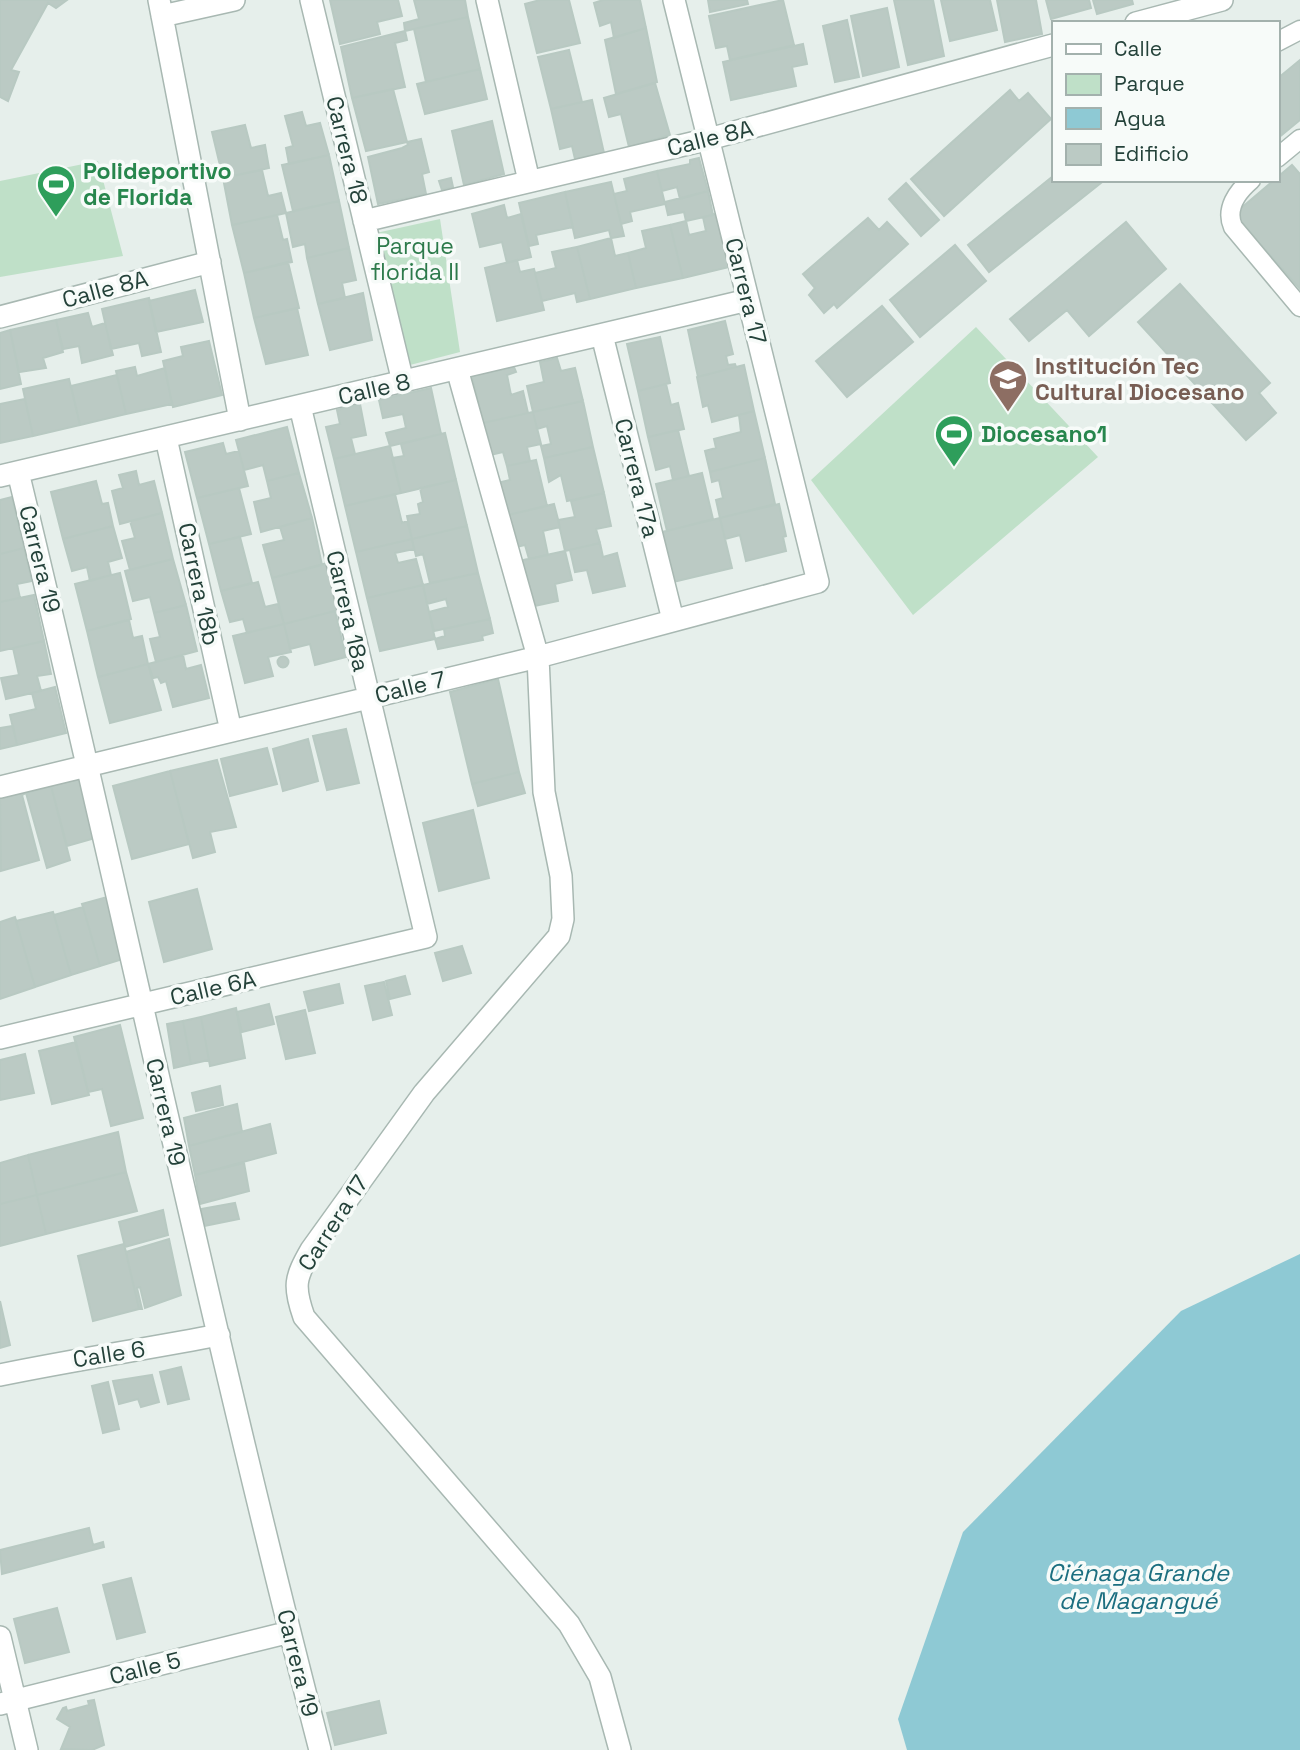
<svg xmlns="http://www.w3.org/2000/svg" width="1300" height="1750" font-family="'Space Grotesk',sans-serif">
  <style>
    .green { fill: #bfe0c8 }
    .water { fill: #8ec9d4 }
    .building { fill: #bbcac4; stroke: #b8c9c2; stroke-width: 2 }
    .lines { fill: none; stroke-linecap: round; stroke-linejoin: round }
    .service-casing { stroke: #a8b8b2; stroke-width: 21 }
    .minor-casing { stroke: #a8b8b2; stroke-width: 24 }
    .service { stroke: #fff; stroke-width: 18 }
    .minor { stroke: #fff; stroke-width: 21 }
    .labels { text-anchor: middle; stroke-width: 7; stroke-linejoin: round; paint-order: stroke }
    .street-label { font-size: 23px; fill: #24423a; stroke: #f7fbf9 }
    .leisure-label { font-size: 23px; font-weight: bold; fill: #27864d; stroke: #f7fbf9; text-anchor: start }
    .park-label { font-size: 23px; fill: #2d7a4b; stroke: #f7fbf9 }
    .education-label { font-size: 23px; font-weight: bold; fill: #785e54; stroke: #f7fbf9; text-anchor: start }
    .water-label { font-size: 24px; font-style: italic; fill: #1c6f80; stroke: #f7fbf9 }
  </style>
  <rect width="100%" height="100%" fill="#e6efeb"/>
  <path class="green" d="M98,161l25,95 -123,21v-96z
    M440,219l20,133 -50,13 -34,-132z
    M976,327l122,130 -185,158 -102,-135z"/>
  <path class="water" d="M1300,1254v496h-393l-9,-31 65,-187 218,-221z"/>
  <path class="building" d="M0,0h67l-11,8 -8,-5 -37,67 8,2 -11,29 -8,-4z
    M330,0h68l4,16 -25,6 3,12 -40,10z
    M414,0h51l3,17 -63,14 -1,-8 15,-4z
    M540,0h29l11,43 -43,10 -12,-49z
    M603,0h37l6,28 -32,10 -3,-16 -11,4 -6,-23z
    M708,0h39l1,4 -38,8z
    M783,0l11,45 -64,15 -3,-14 -11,2 -7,-32z
    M894,0h39l11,56 -36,9z
    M941,0h49l7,30 -47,11z
    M997,0h39l6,34 -37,8z
    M1046,0h43l2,8 -40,11z
    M1093,0h39l1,4 -36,10z
    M887,8l12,59 -36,9 -12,-60z
    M468,17l12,52 -54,13 -12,-53z
    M847,20l12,57 -24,5 -12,-56z
    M646,28l11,54 -41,12 -11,-54z
    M405,31l2,9 -12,3 10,44 -53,11 -11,-51z
    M803,44l4,20 -15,3 4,19 -65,14 -8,-38z
    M569,50l13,52 -31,7 -13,-52z
    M1300,60v60l-23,19v-60z
    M480,69l7,30 -62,15 -8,-30z
    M655,83l15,52 -41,12 -8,-33 -12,3 -5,-19z
    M393,89l14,53 -41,9 -14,-53z
    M1010,90l9,11 9,-8 23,26 -107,97 -33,-37z
    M592,100l12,53 -29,6 -3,-13 -12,3 -9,-40z
    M302,112l4,14 14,-3 9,32 -40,9 -3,-16 7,-2 -8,-30z
    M492,121l12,53 -40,11 -12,-54z
    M245,125l6,23 14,-3 4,23 -46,10 -11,-46z
    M421,139l8,33 -7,2 4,20 -48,10 -10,-47 34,-9 6,-3 -1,-3z
    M329,155l10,46 -46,10 -11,-46z
    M699,158l9,33 -28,8 -3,-12 -15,4 -5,-20 33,-7v-4z
    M1292,165l8,9v115l-66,-75z
    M262,170l6,26 13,-3 5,20 -54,12 -9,-47z
    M657,171l8,33 -35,8 2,9 -11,3 -7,-30 13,-3 -3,-12z
    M1053,176v4h45l3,3 -112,89 -21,-27z
    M451,178l2,9 -11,3 -3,-9z
    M611,182l13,54 -13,2 -2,-8 -34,8 -10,-46z
    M906,183l33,37 -18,16 -32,-37z
    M708,191l5,24 -27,6 -2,-9 -16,3 -3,-13z
    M565,192l8,35 -37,8 2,9 -9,2 -10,-43z
    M339,201l10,47 -42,10 -2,-14 -12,3 -7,-34z
    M504,205l3,13 14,-4 10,43 -24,6 -5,-21 -22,5 -8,-33z
    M716,214l13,53 -46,11 -13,-53 16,-4 3,14 17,-4 -3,-14z
    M277,215l6,25 4,-1 5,23 -48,11 -12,-48z
    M868,218l11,12 8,-8 21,22 -71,64 -3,-4 -10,9 -15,-18 6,-7 -12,-14z
    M1126,222l40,47 -77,67 -22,-26 -38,31 -19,-22z
    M670,225l13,53 -47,10 -8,-35 18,-5 -4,-17z
    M611,238l4,18 13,-3 8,35 -46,11 -13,-52z
    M955,245l31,36 -66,56 -30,-37z
    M577,247l13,52 -13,3 -2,-9 -33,8 -7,-28 21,-5 -4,-16z
    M349,248l7,32 -14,3 3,15 -27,6 -11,-46z
    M517,260l3,12 14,-3 10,41 -47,11 -12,-53z
    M288,262l11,46 -45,10 -10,-45z
    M1180,284l90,99 -11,10 17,20 -30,27 -108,-118z
    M195,290l8,32 -47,10 -7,-31z
    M363,293l9,47 -42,10 -12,-46z
    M149,298l12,54 -19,4 -3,-13 -28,6 -9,-40z
    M882,306l31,36 -66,55 -31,-36z
    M297,308l11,47 -42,9 -12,-46z
    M88,313l4,14 13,-4 8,32 -31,8 -3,-17 -16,3 -7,-29z
    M56,320l7,32 -20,6 3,10 -27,4 -9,-42z
    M725,321l8,33 -7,2 2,9 7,-1 1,3 -38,10 -10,-47z
    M10,330l11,54 -21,5v-56z
    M660,337l10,46 -32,8 -11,-47z
    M209,341l13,54 -49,12 -10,-46 20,-5 -2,-9z
    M557,358l4,13 14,-3 8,33 -50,11 -6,-26 17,-4 -4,-20z
    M744,365l10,46 -42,11 -4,-17 -5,2 -6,-30z
    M135,367l2,9 28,-8 7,36 -46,10 -10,-43z
    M514,367l2,5 -9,3 4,20 12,-4 5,22 -45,10 -11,-47z
    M117,375l9,39 -46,11 -9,-39z
    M69,379l11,46 -47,11 -10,-47z
    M666,384l5,21 7,-2 6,26 -36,8 -10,-46z
    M431,388l10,46 -51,12 -4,-13 20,-5 -3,-14 -20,4 -4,-18z
    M25,399l8,37 -33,7v-39z
    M583,401l10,46 -49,11 -3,-12 10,-2 -4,-18 -10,3 -4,-17z
    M360,404l6,31 -15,3 4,16 -21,5 -8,-32 14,-3 -3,-14z
    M754,411l11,47 -55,14 -5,-21 11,-3 -2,-9 27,-7 -2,-17z
    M533,412l8,32 -14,3 3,14 -23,5 -4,-14 -13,3 -7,-32z
    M287,427l12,46 -32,8 -4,-16 -19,5 -8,-30z
    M678,430l11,46 -16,4 -3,-14 -14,4 -8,-33z
    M445,433l11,47 -55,13 -9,-35 12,-2 -3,-12z
    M223,443l3,11 13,-3 9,35 -51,12 -12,-46z
    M390,446l11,47 -56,13 -11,-47z
    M593,447l11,46 -37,8 -6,-26 -12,7 -5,-24z
    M765,458l10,46 -55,14 -4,-18 7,-2 -4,-18 -7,2 -2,-10z
    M536,460l11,46 -43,10 -7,-33 13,-3 -3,-14z
    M136,471l3,14 15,-4 8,32 -42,11 -8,-33 11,-3 -4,-13z
    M299,473l13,45 -51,14 -7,-30 17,-4 -4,-17z
    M702,473l11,46 -46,12 -11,-47z
    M456,480l11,46 -55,13 -5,-23 13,-2 -2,-10 5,-2 -3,-14z
    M96,481l6,23 6,-1 5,23 -50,13 -12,-47z
    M239,488l12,46 -42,10 -12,-46z
    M604,493l7,33 -15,3 4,14 -35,8 -7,-31 17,-3 -4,-16z
    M395,494l7,29 5,-2 5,18 -56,13 -11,-46z
    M12,497l12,51 -24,6v-54z
    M554,504l6,23 -17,4 5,24 -19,4 -4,-14 -14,3 -7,-32z
    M779,504l7,32 -3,1 3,14 -40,10 -6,-26 -15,4 -5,-21z
    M162,513l11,46 -43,11 -8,-29 13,-3 -5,-17z
    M312,518l10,47 -50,13 -9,-33 21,-5 -4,-13z
    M720,518l12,50 -59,14 -11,-50z
    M113,526l9,32 -14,4 3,13 -21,6 -3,-14 -15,4 -9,-32z
    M467,526l11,47 -48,10 -7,-29 -7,2 -4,-17z
    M240,537l12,46 -31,8 -12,-47z
    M412,539l2,10 -19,4 3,10 18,-4 7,26 -56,13 -11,-46z
    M600,543l3,14 14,-4 8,33 -32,7 -6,-23 -12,2 -5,-22z
    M24,548l8,33 -15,3 3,14 -20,4v-48z
    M565,551l7,29 -17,4 3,17 -33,7 -11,-46z
    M173,559l13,46 -32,8 -4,-16 -17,4 -8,-30z
    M327,563l12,47 -55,14 -12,-46z
    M120,573l11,46 -44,12 -12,-47z
    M478,573l12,46 -56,12 -5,-19 19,-5 -2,-8 -19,5 -4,-19z
    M258,582l7,25 13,-3 6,20 -37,9 -4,-14 -13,3 -9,-31z
    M423,585l12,54 -55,12 -13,-53z
    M34,595l10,46 -44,10v-49z
    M186,605l11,46 -41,11 -6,-23 10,-2 -6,-24z
    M335,611l11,46 -31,8 -5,-21 -20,5 -6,-25z
    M490,619l3,14 -11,3 1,4 -45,9 -3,-10 10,-3 -1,-7z
    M129,620l4,18 9,-2 6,28 -50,13 -11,-46z
    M284,624l7,28 -23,5 5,19 -28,7 -12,-47z
    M44,641l7,33 -14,2 4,15 -35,8 -5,-21 18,-3 -6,-27z
    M183,655l3,14 15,-4 8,33 -36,9 -7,-26 -5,2 -3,-6 -5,1 -5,-14z
    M277.5 662a5.5 5.5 0 1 1 11 0a5.5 5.5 0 1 1-11 0Z
    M148,664l13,46 -51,13 -12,-46z
    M498,679l21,93 -47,12 -22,-92z
    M55,687l11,46 -49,12 -7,-30 26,-6 -4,-16z
    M13,726l4,19 -17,4v-21z
    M346,729l13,54 -32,7 -14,-54z
    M308,739l10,42 -35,10 -10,-42z
    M267,748l10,36 -47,12 -9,-37z
    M217,760l19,67 -26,5 5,20 -22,6 -23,-87z
    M170,771l19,73 -57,15 -19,-73z
    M519,772l6,21 -47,13 -6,-22z
    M79,778l16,60 -28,8 -16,-60z
    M51,786l19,74 -23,8 -21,-75z
    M24,787l2,6 -4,2 17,65 -38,11 -1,-77z
    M473,810l16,68 -50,13 -16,-68z
    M197,889l15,60 -48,13 -15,-60z
    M111,896l18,61 -29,9 -18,-62z
    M83,907l17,59 -29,9 -17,-60z
    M53,912l18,63 -36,12 -19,-66z
    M15,917l20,70 -35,12v-77z
    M462,946l9,27 -28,8 -8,-28z
    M405,976l5,18 -20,5 -4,-18z
    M384,982l8,33 -19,5 -8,-34z
    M339,984l4,19 -34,8 -5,-19z
    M269,1004l5,20 -32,8 -5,-20z
    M236,1008l9,50 -35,8 -9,-49z
    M305,1010l10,43 -29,6 -10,-42z
    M201,1017l8,43 -18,4 -8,-43z
    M183,1021l8,43 -17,4 -7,-44z
    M120,1025l23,93 -32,8 -9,-37 -14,3 -14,-55z
    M76,1042l13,53 -37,9 -13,-53z
    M25,1054l9,39 -34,7v-40z
    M220,1086l3,19 -27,6 -4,-18z
    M237,1104l5,28 -53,14 -5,-28z
    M270,1124l6,29 -81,22 -6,-29z
    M118,1132l8,40 -89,23 -9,-40z
    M28,1155l9,40 -37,9v-41z
    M244,1163l5,28 -49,13 -5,-29z
    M126,1172l11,39 -91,23 -9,-39z
    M37,1195l9,39 -46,12v-42z
    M235,1203l4,16 -35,7 -3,-17z
    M163,1210l5,25 -43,12 -6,-25z
    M169,1239l12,56 -36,13 -5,-21 -3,1 5,21h-3l-13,-57z
    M124,1244l15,65 -46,12 -15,-65z
    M0,1301l10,44 -10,3z
    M181,1367l8,32 -21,5 -8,-32z
    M152,1375l7,27 -18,5 -3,-8 -19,5 -6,-23z
    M108,1382l11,47 -16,4 -11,-47z
    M89,1528l4,17 10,-3 1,5 -102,27 -2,-24z
    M131,1578l14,54 -28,7 -14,-54z
    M57,1608l12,44 -44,11 -11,-44z
    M94,1700l10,45 -12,5 -31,-1 9,-22 -13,-8 6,-11 3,-1 1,4 22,-6 -1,-4z
    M379,1701l7,32 -51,12 -8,-32z"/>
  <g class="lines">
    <g class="service-casing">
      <path id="service" d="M1277,42l23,-12
        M1277,158l23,-19
        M1251,180c-14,12 -26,29 -18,47l67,80"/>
    </g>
    <g class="minor-casing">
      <path id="minor" d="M159,0l81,420
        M311,0l92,382
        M487,0l42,181
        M162,16l72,-16
        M1136,23l86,-23
        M364,221l345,-82 344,-94
        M0,317l210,-55
        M602,335l71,285
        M457,369l81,288 6,135 17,84 2,43 -4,17 -135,157 -113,157c-16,28 -18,36 -7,67l265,307 31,53 20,73
        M166,438l65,293
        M18,472c103,425 192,854 302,1278
        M0,476l748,-176
        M0,787l538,-130 280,-75 -144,-582
        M0,1038l426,-101 -126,-531
        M0,1375c73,-15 146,-26 219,-40
        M0,1637l27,113
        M0,1704l290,-72"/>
    </g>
    <use href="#service" class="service"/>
    <use href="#minor" class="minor"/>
  </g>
  <defs>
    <g id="stadium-pin" transform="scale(2.0125)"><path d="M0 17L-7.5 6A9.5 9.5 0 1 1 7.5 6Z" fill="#2e9e5b" stroke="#f7fbf9"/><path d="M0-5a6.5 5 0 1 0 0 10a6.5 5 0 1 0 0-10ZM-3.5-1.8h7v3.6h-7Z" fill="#fff"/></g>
    <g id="school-pin" transform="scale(2.0125)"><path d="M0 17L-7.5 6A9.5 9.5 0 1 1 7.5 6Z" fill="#8d6e63" stroke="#f7fbf9"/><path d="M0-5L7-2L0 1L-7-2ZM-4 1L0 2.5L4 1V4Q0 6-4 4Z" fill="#fff"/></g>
  </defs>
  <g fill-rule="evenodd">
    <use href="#stadium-pin" x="56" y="184"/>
    <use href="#school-pin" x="1008" y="379"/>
    <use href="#stadium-pin" x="954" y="434"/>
  </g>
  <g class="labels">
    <g class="street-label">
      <text transform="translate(710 138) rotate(-14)" y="8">Calle 8A</text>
      <text transform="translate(347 150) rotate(76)" y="8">Carrera 18</text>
      <text transform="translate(105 289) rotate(-15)" y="8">Calle 8A</text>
      <text transform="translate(746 291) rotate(76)" y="8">Carrera 17</text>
      <text transform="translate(374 389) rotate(-13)" y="8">Calle 8</text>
      <text transform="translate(637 478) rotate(76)" y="8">Carrera 17a</text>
      <text transform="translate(40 559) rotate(76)" y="8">Carrera 19</text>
      <text transform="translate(199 584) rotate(78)" y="8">Carrera 18b</text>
      <text transform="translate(348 611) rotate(77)" y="8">Carrera 18a</text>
      <text transform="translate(410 687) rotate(-14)" y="8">Calle 7</text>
      <text transform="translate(213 988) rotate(-13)" y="8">Calle 6A</text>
      <text transform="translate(166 1112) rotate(77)" y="8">Carrera 19</text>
      <text transform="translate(333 1223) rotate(-57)" y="8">Carrera 17</text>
      <text transform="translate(109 1354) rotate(-9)" y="8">Calle 6</text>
      <text transform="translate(298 1663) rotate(76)" y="8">Carrera 19</text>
      <text transform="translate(145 1668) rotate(-14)" y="8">Calle 5</text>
    </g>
    <g class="leisure-label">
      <text x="83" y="179">Polideportivo<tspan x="83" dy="26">de Florida</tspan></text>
      <text x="981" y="442">Diocesano1</text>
    </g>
    <g class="park-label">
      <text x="415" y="254">Parque<tspan x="415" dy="26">florida II</tspan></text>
    </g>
    <g class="education-label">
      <text x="1035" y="374">Institución Tec<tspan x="1035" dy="26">Cultural Diocesano</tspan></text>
    </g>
    <g class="water-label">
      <text x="1138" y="1581">Ciénaga Grande<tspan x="1138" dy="28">de Magangué</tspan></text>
    </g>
  </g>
  <rect x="1052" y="21" width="228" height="161" fill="#f7fbf9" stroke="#a3b1ad" stroke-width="2"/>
  <rect x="1066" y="44" width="35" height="10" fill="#ffffff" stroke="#a3b1ad" stroke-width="2"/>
  <text x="1114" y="56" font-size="21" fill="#24423a">Calle</text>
  <rect x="1066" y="74" width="35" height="21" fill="#bfe0c8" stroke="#a3b1ad" stroke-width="2"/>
  <text x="1114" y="91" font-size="21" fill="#24423a">Parque</text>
  <rect x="1066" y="108" width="35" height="21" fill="#8ec9d4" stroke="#a3b1ad" stroke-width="2"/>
  <text x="1114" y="126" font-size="21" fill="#24423a">Agua</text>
  <rect x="1066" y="144" width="35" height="21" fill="#bbcac4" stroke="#a3b1ad" stroke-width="2"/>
  <text x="1114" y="161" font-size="21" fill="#24423a">Edificio</text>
</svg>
